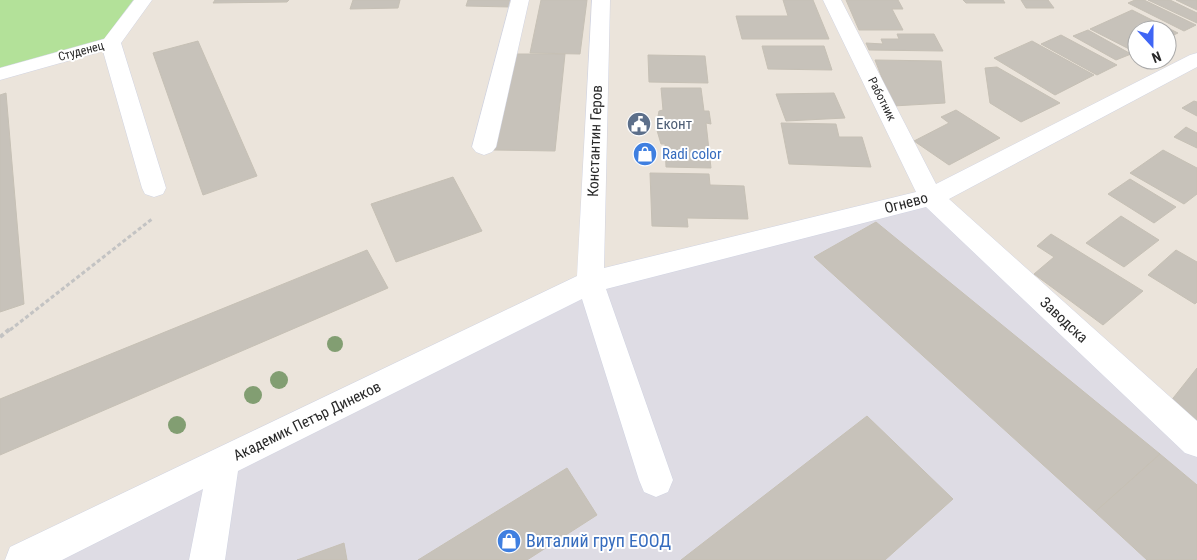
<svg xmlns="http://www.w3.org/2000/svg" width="1197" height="560" font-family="'Roboto Condensed',sans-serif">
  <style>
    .industrial { fill: #dedce4 }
    .green { fill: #b3e199 }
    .building { fill: #c7c2ba; stroke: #c6c0b5 }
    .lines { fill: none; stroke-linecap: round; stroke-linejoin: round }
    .minor-casing { stroke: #d1d4e2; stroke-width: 1 }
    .path-far1 { stroke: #c3c3c3; stroke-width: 3; stroke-dasharray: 4 2.5; stroke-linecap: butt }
    .path { stroke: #c3c3c3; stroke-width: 4; stroke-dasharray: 4.5 3; stroke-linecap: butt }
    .minor { fill: #fff; fill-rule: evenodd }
    .tree { fill: #829e72 }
    .labels { text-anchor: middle; stroke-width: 4; stroke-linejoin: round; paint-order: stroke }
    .far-street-label { font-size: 12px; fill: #292929; stroke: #fff }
    .service-label { font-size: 15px; fill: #4e5e75; stroke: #fff; text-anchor: start }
    .street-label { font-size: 15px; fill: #292929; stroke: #fff }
    .shop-label { font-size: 15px; fill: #366cbe; stroke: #fff; text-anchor: start }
    .near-shop-label { font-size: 18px; fill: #366cbe; stroke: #fff; text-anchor: start }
  </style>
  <rect width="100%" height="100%" fill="#ebe4db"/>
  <path class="industrial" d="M931,197l266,245v118h-1158l551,-278z"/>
  <path class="green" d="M0,0h143l-32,43 -111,31z"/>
  <path class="building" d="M215,0h74l-2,2 -74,1z
    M353,0h47l-2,8 -48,1z
    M468,0h43l-1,7 -44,-1z
    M541,0h46l-7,54 -50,-1z
    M783,0h30l16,39h-87l-6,-23h52z
    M846,0h52l5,9h-11l11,21h-44z
    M963,0h40l2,3h-39z
    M1021,0h27l6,8h-28z
    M1135,0h9l52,25 -12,6 -56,-28z
    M1148,0h22l27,13v10z
    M1176,0h21v10z
    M1132,10l46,23 -11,5v-8h-30v23l-47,-24z
    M1088,30l43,24 -15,6 -43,-24z
    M897,34h37l9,17 -74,-1 -3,-7 17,1 -2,-5h18z
    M1061,35l56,30 -20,10 -56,-31z
    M198,41l59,135 -54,19 -50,-142z
    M1032,41l62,34 -39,20 -61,-37z
    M762,46h62l8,24 -64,-1z
    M511,54h54l-10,97 -61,-1z
    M648,55l57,1 3,27 -59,-1z
    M875,60l66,1 4,42 -52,3z
    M997,67l63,36 -39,19 -31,-19 -5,-35z
    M661,88h40l3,23h5l2,13 -5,-1 5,45 -45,-1 -1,-23h-4l-5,-17 3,-16 4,-1z
    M6,93l18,211 -24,8v-217z
    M834,93l11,25 -59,3 -10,-27z
    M1194,101l3,1v14l-15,-8z
    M956,110l44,28 -51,27 -35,-24 35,-18 -8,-6z
    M781,123l55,1 3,13h23l9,30 -82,-3z
    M1186,127l11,6v15l-23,-11z
    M1163,150l34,18v26l-13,10 -54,-31z
    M650,173l59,1 1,11 34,1 4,33 -61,-1 1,9 -36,-1z
    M453,177l29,54 -86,31 -25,-58z
    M1130,179l46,28 -22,16 -46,-29z
    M1121,216l38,24 -35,27 -38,-24z
    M876,222l284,232 -65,58 -281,-255z
    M1051,234l92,57 -40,34 -69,-51 20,-17 -17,-11z
    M367,250l21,38 -388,167v-56z
    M1176,250l21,12v40l-2,2 -47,-29z
    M1197,368v60l-31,-21z
    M867,416l86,83 -68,61h-204z
    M1160,454l37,31v75h-50l-52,-48z
    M567,468l30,47 -70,45h-109z
    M344,543l3,17h-50z"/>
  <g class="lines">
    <g class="minor-casing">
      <path id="minor" d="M134,0h18l-31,43 45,145 -3,6 -9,3 -9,-3 -3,-6 -39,-137 -103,29v-12l104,-29z
        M511,0h18l-33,147 -4,5 -8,3 -8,-3 -4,-5z
        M592,0h18l-6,268 312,-76 -93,-192h18l95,184 254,-129 7,-2v14l-248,132 248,222v36l-12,-4 -259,-246 -320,82 67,191 -5,12 -12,5 -12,-5 -5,-12 -57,-181 -344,172 -13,89h-36l14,-71 -141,71h-57l5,-13 567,-271z"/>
    </g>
    <path class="path-far1" d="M10,330l142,-111"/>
    <path class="path" d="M0,337l11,-9"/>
    <use href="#minor" class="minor"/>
  </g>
  <g class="tree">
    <circle cx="335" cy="344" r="8"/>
    <circle cx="279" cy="380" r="9"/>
    <circle cx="253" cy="395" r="9"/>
    <circle cx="177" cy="425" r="9"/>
  </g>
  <defs>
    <g id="civic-disc" transform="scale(1.25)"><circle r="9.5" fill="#5c6f8a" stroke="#fff"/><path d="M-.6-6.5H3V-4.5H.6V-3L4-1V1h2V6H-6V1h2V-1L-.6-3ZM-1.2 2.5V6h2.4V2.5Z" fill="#fff"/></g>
    <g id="shop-disc" transform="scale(1.25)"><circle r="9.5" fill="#3f7fe0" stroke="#fff"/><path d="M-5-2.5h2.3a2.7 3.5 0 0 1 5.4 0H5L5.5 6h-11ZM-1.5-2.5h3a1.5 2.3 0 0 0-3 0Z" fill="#fff"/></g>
  </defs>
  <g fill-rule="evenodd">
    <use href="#civic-disc" x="639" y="124"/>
    <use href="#shop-disc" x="645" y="154"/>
    <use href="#shop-disc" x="509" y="541"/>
  </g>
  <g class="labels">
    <g class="far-street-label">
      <text transform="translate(81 51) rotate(-15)" y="4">Студенец</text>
      <text transform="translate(882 99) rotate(63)" y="4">Работник</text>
    </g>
    <g class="service-label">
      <text x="656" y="129">Еконт</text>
    </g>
    <g class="street-label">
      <text transform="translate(595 141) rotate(-88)" y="5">Константин Геров</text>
      <text transform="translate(906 203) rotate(-15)" y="5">Огнево</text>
      <text transform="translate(1064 320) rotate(43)" y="5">Заводска</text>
      <text transform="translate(307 421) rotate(-26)" y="5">Академик Петър Динеков</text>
    </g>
    <g class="shop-label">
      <text x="662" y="159">Radi color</text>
    </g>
    <g class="near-shop-label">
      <text x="526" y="547">Виталий груп ЕООД</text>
    </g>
  </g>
  <g transform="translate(1152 45) rotate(159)"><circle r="24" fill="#ffffff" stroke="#a9a9a9"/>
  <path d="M0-4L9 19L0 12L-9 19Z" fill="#3f65f5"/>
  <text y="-8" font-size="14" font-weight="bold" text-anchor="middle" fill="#292929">N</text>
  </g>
</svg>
